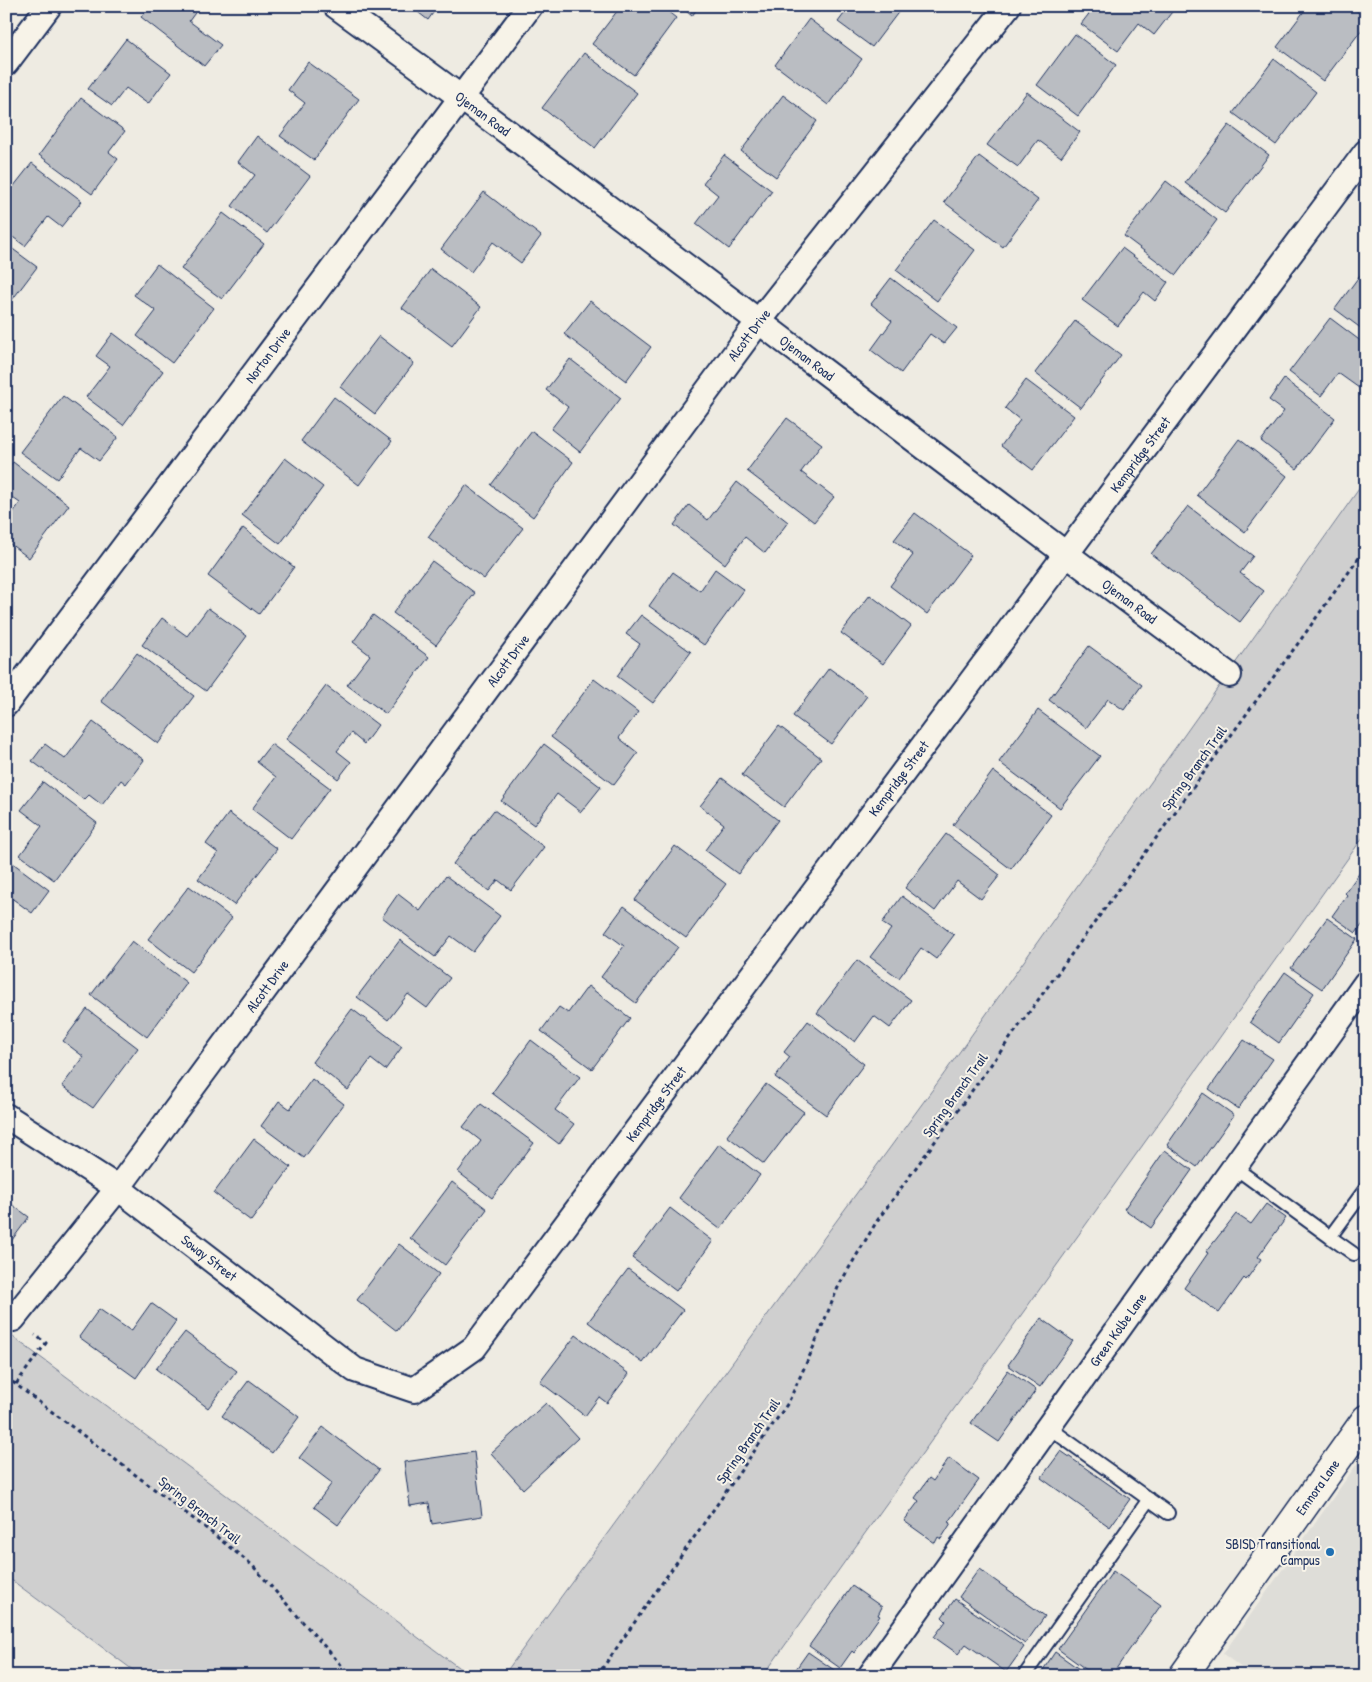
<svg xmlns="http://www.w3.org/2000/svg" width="1372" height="1682" font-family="'Patrick Hand',sans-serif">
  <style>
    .built { fill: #deddd8 }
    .green { fill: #cfcfcf; stroke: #757f96 }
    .building { fill: #babdc2; stroke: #1b2f5e }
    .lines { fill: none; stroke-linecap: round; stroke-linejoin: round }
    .service-casing { stroke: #1b2f5e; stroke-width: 16 }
    .minor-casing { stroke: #1b2f5e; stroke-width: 28 }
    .tertiary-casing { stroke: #1b2f5e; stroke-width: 31 }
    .path { stroke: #1b2f5e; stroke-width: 3; stroke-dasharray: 4 4; stroke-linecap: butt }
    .service { stroke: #f7f3e8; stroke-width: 12 }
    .minor { stroke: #f7f3e8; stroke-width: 24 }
    .tertiary { stroke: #f7f3e8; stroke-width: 28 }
    .poi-dot { fill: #1f6fb2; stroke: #f7f3e8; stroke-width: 2 }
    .labels { text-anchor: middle; stroke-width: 4; stroke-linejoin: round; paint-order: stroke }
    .street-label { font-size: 14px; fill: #1b2f5e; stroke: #f7f3e8 }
    .poi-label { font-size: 14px; fill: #1b2f5e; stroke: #f7f3e8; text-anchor: end }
  </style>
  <rect width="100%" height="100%" fill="#eeebe2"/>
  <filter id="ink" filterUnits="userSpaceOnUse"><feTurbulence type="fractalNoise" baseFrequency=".02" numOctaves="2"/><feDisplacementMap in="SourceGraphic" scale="10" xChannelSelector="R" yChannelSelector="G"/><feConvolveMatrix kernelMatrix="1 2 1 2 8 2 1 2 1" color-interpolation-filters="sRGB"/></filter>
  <g filter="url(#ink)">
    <path class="built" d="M1366,1451v225h-113l-30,-22z"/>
    <path class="green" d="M1366,479v354l-603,843h-260l438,-598z
      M6,1332l26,19 438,325h-329l-135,-100z"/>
    <path class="building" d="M149,6h51l-11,15 32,24 -17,21 -63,-49z
      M410,6h28l-10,14z
      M621,6h40l15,12 -42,57 -42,-31z
      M680,6h19l-7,10z
      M850,6h53l-31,41 -34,-25z
      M1095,6h77l3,2 -21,27 -15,-12 -21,28 -37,-27z
      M1308,6h42l16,12v6l-43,57 -46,-34z
      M809,19l53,40 -34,46 -53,-40z
      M1075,34l41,31 -38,51 -41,-31z
      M126,39l45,34 -23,31 -22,-16 -14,18 -24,-17z
      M584,53l53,40 -42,55 -53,-40z
      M1274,59l42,33 -40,53 -43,-32z
      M308,62l51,37 -45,61 -34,-24 25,-33 -17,-13z
      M1027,92l53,40 -19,25 -23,-17 -20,27 -31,-22z
      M783,95l34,26 -41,56 -35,-26z
      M81,98l44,33 -16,21 9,7 -26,35 -53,-39z
      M1229,125l40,30 -44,58 -40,-30z
      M257,136l53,40 -43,57 -35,-27 23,-31 -17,-13z
      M724,155l48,36 -43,58 -33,-25 22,-29 -15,-12z
      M979,156l59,44 -35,47 -59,-45z
      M32,163l50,38 -21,26 -13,-10 -23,29 -19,-14v-36z
      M1166,181l51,39 -41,55 -52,-39z
      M484,192l57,44 -20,27 -28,-21 -22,30 -30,-23z
      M223,213l41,31 -42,55 -41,-30z
      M934,220l41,30 -38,51 -41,-31z
      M6,244l31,23 -31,41z
      M1122,248l46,34 -13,19 -11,-9 -26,34 -36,-26z
      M157,264l57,44 -42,55 -35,-27 19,-25 -22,-16z
      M1366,267v65l-31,-23z
      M431,269l50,38 -29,39 -50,-38z
      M891,278l66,50 -13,16 -14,-10 -29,39 -30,-23 21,-29 -21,-17z
      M590,301l61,46 -25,34 -62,-47z
      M1330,318l36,27v34l-7,9 -21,-15 -17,23 -32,-24z
      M1075,321l46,34 -40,53 -46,-35z
      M113,333l50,38 -40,54 -37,-28 24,-31 -14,-10z
      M379,336l35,27 -39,51 -35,-27z
      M570,359l51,39 -41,54 -29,-23 17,-22 -22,-17z
      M1284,379l51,39 -38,51 -36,-28 23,-30 -15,-11z
      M1026,380l48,36 -41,54 -32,-24 19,-26 -15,-12z
      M63,396l55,41 -19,24 -18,-13 -24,31 -37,-27z
      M334,397l58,44 -33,44 -58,-44z
      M787,418l35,26 -21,28 33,25 -20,25 -67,-51z
      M532,431l41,31 -40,55 -42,-32z
      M1239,439l48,37 -42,56 -48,-37z
      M285,458l38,29 -43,57 -38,-29z
      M13,462l56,43 -40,53 -23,-17v-19l14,-19 -14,-10v-22z
      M737,482l51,40 -23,31 -20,-16 -20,27 -51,-39 15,-20 19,15z
      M466,485l57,43 -39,51 -56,-42z
      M1188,506l65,50 -13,17 24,18 -24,31 -89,-68z
      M915,513l56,42 -44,59 -37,-28 23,-31 -19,-15z
      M243,528l51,39 -35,47 -51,-38z
      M432,561l43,32 -39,52 -43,-32z
      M715,569l29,21 -40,55 -55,-39 24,-34 27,19z
      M870,595l41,31 -28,38 -42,-31z
      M208,608l39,28 -41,55 -64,-46 20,-27 25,18z
      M373,615l56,42 -43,57 -39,-29 23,-30 -17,-13z
      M641,615l50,37 -38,51 -36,-27 23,-32 -14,-10z
      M1089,646l53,39 -18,25 -16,-11 -22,29 -37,-28z
      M137,653l57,43 -36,48 -57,-43z
      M829,668l38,28 -36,48 -38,-28z
      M594,679l44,33 -19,26 19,15 -24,32 -63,-48z
      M326,686l52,39 -14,19 -13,-11 -14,18 14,11 -13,17 -52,-40z
      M1038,710l62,46 -40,52 -61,-46z
      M93,722l51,38 -18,24 -5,-4 -19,25 -13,-10 -5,5 -52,-39 13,-17 20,15z
      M779,726l42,32 -37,49 -42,-32z
      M271,744l59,44 -39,51 -39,-30 24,-32 -19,-15z
      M544,744l57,43 -20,25 -24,-18 -23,31 -33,-24z
      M993,771l58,44 -40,54 -58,-44z
      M722,778l56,42 -40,54 -33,-24 19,-26 -24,-18z
      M43,782l54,41 -43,57 -34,-25 22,-29 -21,-16z
      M494,810l50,37 -33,43 -13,-10 -9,11 -36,-27z
      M229,813l48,36 -43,56 -36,-26 20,-26 -12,-9z
      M946,834l54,41 -19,24 -24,-18 -22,30 -30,-23z
      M675,846l51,38 -40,54 -51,-38z
      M6,858l43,32 -17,23 -26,-19z
      M1366,864v56l-10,13 -24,-17 15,-21 -2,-2z
      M446,876l54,40 -27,36 -22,-16 -16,21 -53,-40 16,-23 22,17z
      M189,886l43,32 -41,54 -43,-33z
      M902,896l52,39 -18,24 -15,-11 -22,30 -29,-21 21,-28 -9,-6z
      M624,906l54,41 -42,56 -35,-26 23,-31 -19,-14z
      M1327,918l30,21 -35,50 -31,-21z
      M400,940l50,38 -23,30 -19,-14 -20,26 -31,-23z
      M132,941l55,42 -40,54 -56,-42z
      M857,960l54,40 -21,28 -16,-12 -19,26 -38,-29z
      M1285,972l29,21 -35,50 -29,-21z
      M588,986l42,32 -38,51 -51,-38 18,-24 9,6z
      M87,1009l51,39 -45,60 -31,-22 22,-29 -21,-16z
      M352,1009l50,38 -17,23 -14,-11 -23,31 -36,-28z
      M808,1021l56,43 -38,51 -51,-38 15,-20 -6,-5z
      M531,1040l49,37 -25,33 19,14 -15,20 -67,-51z
      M1244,1040l29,19 -35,50 -29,-20z
      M312,1079l32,25 -40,54 -43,-32 18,-25 11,8z
      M766,1084l38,28 -40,52 -37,-28z
      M1203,1093l31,22 -37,52 -30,-22z
      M481,1104l53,39 -42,55 -34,-26 23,-31 -18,-14z
      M254,1139l37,28 -40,54 -37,-28z
      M719,1144l41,31 -40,54 -41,-31z
      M1165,1150l27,20 -41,58 -27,-19z
      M452,1182l35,27 -42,56 -35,-27z
      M6,1200l23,17 -23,31z
      M1266,1204l20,14 -28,39 3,2 -15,21 -2,-2 -25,35 -35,-25 24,-35 -2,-1 30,-38 15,10z
      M670,1208l43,33 -37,50 -44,-33z
      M399,1244l40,30 -42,57 -40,-31z
      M628,1269l55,41 -40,53 -55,-41z
      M151,1303l25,18 -40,57 -57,-41 20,-28 32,22z
      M1041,1318l32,23 -33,46 -32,-22z
      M185,1332l52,39 -29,37 -52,-39z
      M576,1335l53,39 -22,29 -8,-6 -14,19 -45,-34z
      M1008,1370l28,20 -37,52 -28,-19z
      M249,1380l50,37 -27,36 -50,-37z
      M546,1403l32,35 -55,51 -32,-36z
      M323,1427l56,43 -41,55 -24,-18 18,-24 -33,-25z
      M1061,1451l69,48 -20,28 -69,-49z
      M474,1452l8,64 -50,8 -3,-21 -19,3 -6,-44z
      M949,1458l30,22 -30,42 2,1 -10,16 -3,-2 -3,6 -31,-22 15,-20 -4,-3 14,-20 4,3z
      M979,1569l66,47 -20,28 -66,-47z
      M1113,1571l48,34 -50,71h-16l-37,-27z
      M852,1586l30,21 -4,8 2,1 -26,37 -2,-2 -12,17 -31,-22z
      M955,1599l69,48 -18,25 -40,-28 -8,10 -24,-17 12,-16 -4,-4z
      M808,1652l29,20 -2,4h-44z
      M1055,1652l34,24h-50z"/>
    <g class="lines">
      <g class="service-casing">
        <path id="service" d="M1234,1167l96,70 36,-49
          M1330,1237l24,17
          M1048,1427l120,86
          M1024,1676l125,-177"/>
      </g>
      <g class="minor-casing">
        <g id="minor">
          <path id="s1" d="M336,6c301,218 593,449 893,669"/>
          <path d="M6,63l43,-57"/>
          <path id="s2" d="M6,704l524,-698"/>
          <path id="s3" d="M6,1116l112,72 237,182 59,20 60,-42 892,-1196"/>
          <path id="s4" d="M13,1319l105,-131 641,-867 249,-315"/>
          <path id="s5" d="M870,1676l496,-693"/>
        </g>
      </g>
      <g class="tertiary-casing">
        <g id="tertiary">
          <path id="s6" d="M1183,1676l183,-257"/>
        </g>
      </g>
      <path class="path" d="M6,1377l201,152 45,36 99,111
        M16,1384l30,-41 -11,-8
        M597,1676l191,-273 23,-50 28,-68 38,-64 422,-579 67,-94"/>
      <use href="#service" class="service"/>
      <use href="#minor" class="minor"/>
      <use href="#tertiary" class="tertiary"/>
    </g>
  </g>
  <circle class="poi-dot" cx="1330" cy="1552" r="5"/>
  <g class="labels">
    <g class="street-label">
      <text dy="5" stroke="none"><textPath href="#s1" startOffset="182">Ojeman Road</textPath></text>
      <text dy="5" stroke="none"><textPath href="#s4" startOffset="1229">Alcott Drive</textPath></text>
      <text dy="5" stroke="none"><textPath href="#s2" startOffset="436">Norton Drive</textPath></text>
      <text dy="5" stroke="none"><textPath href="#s1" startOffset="588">Ojeman Road</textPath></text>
      <text dy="5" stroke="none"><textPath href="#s3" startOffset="1682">Kempridge Street</textPath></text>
      <text dy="5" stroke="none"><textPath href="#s1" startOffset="992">Ojeman Road</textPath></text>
      <text dy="5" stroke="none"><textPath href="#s4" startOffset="824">Alcott Drive</textPath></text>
      <text transform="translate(1194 768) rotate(-54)" y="5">Spring Branch Trail</text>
      <text dy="5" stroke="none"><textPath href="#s3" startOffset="1278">Kempridge Street</textPath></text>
      <text dy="5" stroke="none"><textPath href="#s4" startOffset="419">Alcott Drive</textPath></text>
      <text transform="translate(955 1095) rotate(-54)" y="5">Spring Branch Trail</text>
      <text dy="5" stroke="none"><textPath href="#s3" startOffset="872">Kempridge Street</textPath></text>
      <text dy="5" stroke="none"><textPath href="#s3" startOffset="248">Soway Street</textPath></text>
      <text dy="5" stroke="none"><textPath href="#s5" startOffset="426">Green Kolbe Lane</textPath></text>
      <text transform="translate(748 1441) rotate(-55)" y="5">Spring Branch Trail</text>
      <text dy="5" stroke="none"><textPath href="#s6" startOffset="232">Emnora Lane</textPath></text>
      <text transform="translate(200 1510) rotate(38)" y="5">Spring Branch Trail</text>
    </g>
    <g class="poi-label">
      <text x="1320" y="1549">SBISD Transitional<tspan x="1320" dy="16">Campus</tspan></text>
    </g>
  </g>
  <rect width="1372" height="1682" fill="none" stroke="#f7f3e8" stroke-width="25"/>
  <rect x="12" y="12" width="1347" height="1657" fill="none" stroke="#1b2f5e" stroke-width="2" filter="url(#ink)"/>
</svg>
